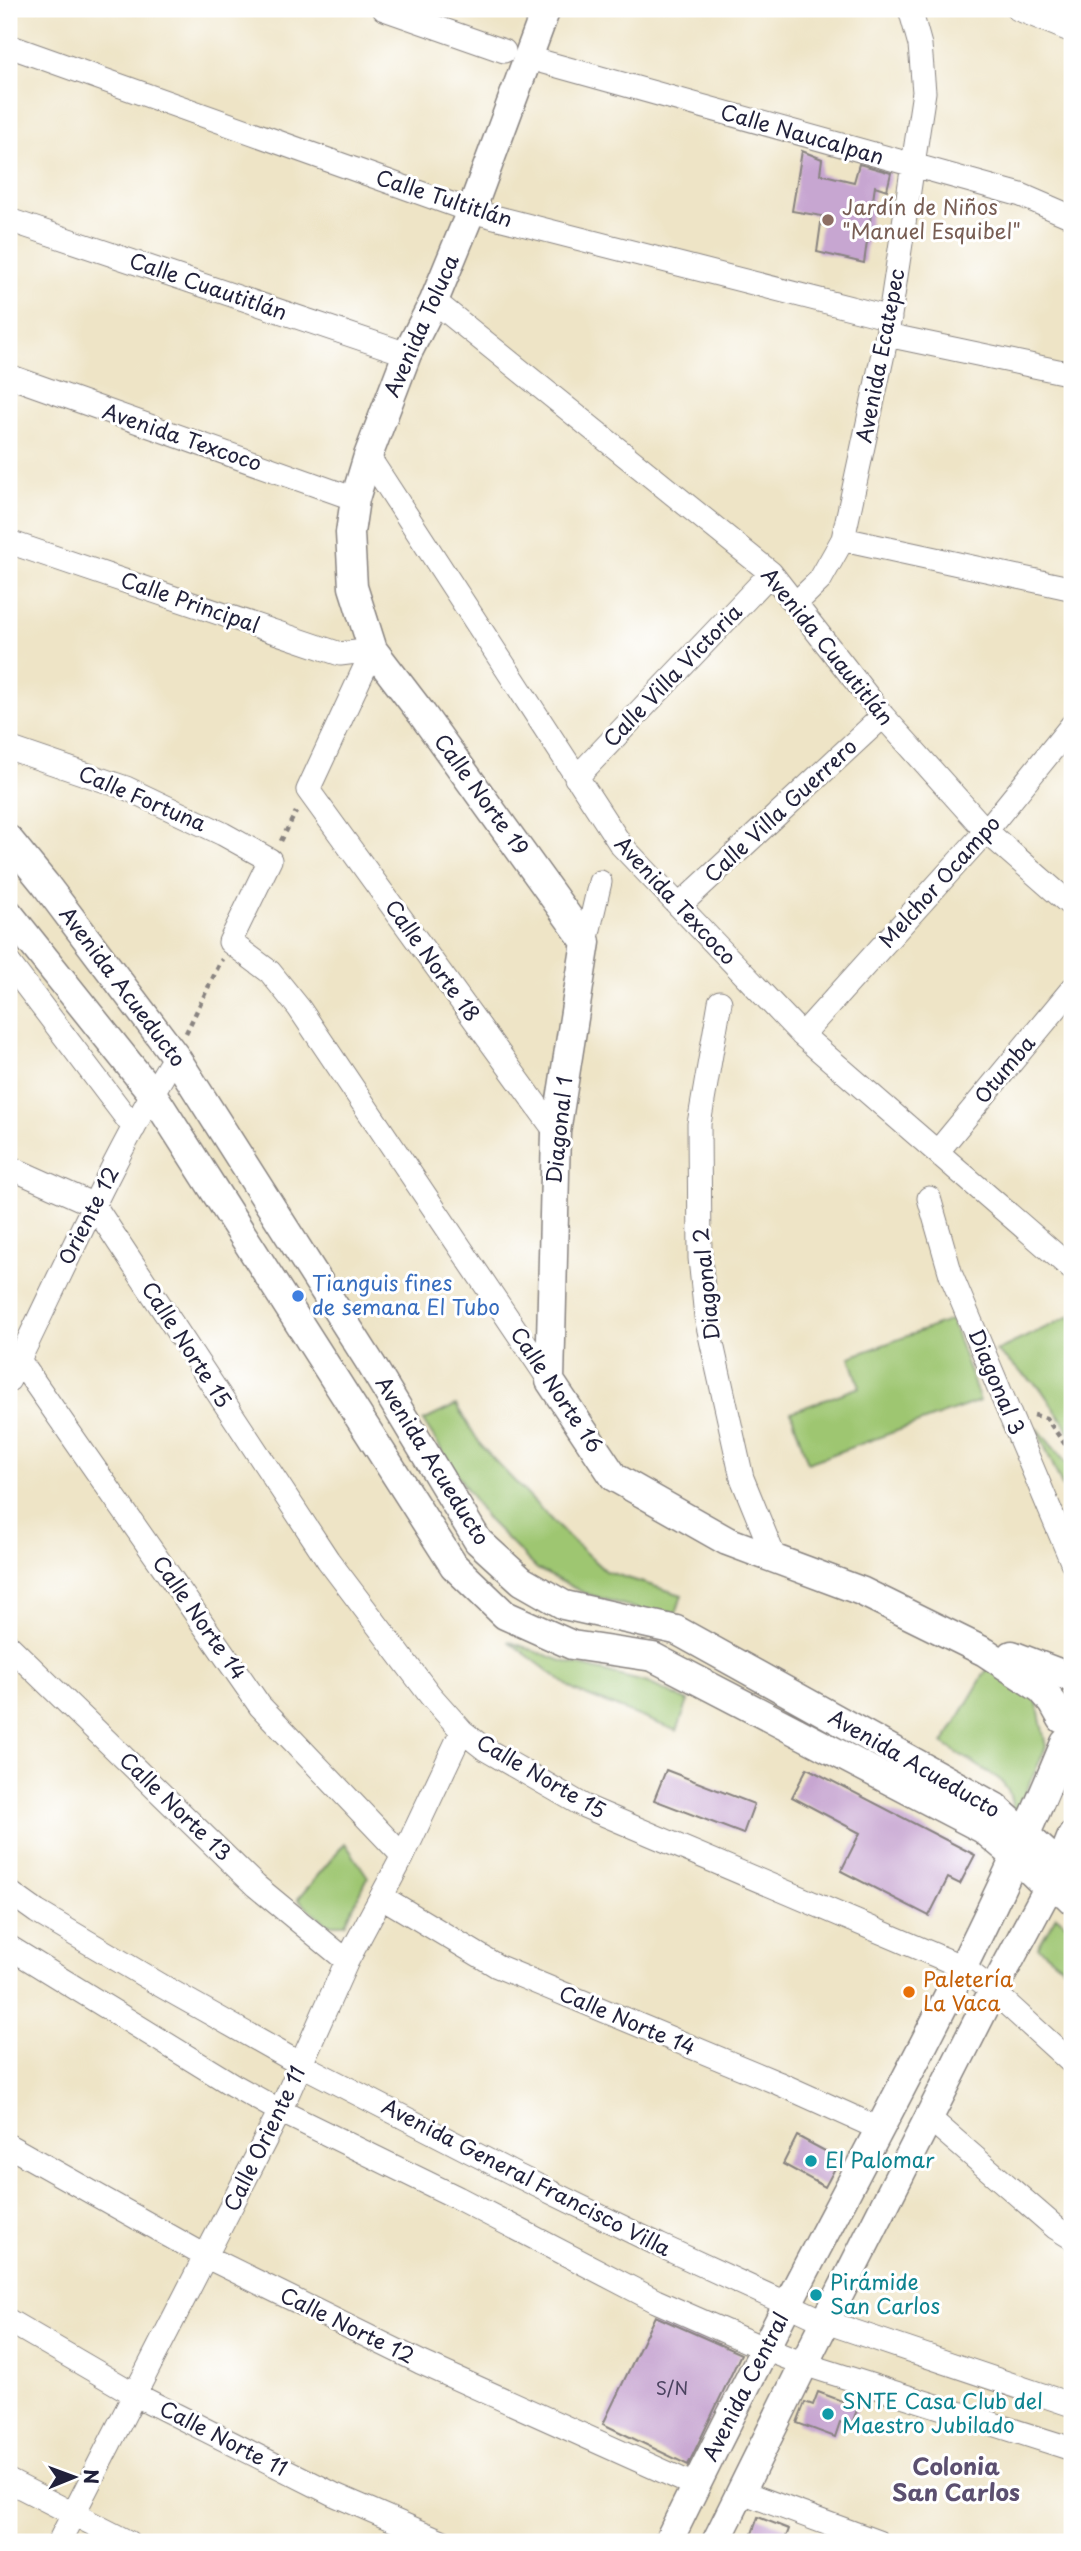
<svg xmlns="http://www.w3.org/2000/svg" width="1081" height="2551" font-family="'Playpen Sans',sans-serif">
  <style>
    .green { fill: #9ec671; stroke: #607456; stroke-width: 2 }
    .building { fill: #c7a6d1 }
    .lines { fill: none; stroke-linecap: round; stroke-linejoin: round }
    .minor-casing { stroke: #888380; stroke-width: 25 }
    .tertiary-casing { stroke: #888380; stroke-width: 31 }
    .path { stroke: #888380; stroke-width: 4.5; stroke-dasharray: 5 5; stroke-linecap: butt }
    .minor { stroke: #fff; stroke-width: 23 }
    .tertiary { stroke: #fff; stroke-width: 28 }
    .education-dot { fill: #8d6e63; stroke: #fff; stroke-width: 2.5 }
    .shop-dot { fill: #3f7fe0; stroke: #fff; stroke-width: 2.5 }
    .food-dot { fill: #e8710a; stroke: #fff; stroke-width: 2.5 }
    .culture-dot { fill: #0f9aa8; stroke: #fff; stroke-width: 2.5 }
    .labels { text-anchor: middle; stroke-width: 6; stroke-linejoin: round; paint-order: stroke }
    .number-label { font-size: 18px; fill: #4b4360 }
    .street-label { font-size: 21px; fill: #22223b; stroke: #fff }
    .education-label { font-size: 21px; fill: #785e54; stroke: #fff; text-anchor: start }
    .shop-label { font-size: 21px; fill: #366cbe; stroke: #fff; text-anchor: start }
    .food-label { font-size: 21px; fill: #c56008; stroke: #fff; text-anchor: start }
    .culture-label { font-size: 21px; fill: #0d838f; stroke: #fff; text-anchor: start }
    .neighbourhood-label { font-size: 23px; font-weight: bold; fill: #5c5070; stroke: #fff }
  </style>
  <rect width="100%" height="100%" fill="#fff"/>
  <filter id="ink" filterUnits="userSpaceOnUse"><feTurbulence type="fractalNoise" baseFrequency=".0143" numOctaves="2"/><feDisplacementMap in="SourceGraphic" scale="14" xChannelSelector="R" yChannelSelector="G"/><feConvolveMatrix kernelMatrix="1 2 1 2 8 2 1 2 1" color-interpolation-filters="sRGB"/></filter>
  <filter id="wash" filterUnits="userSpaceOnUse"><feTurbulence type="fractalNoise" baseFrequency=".00686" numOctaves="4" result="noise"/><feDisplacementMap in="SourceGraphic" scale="28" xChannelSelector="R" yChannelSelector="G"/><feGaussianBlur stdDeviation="1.57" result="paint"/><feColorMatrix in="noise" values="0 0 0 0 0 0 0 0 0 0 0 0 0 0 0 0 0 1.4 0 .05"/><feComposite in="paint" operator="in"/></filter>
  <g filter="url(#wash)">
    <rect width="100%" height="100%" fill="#eee4c6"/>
    <path class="green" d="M1072,1315v120l-31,-46 -45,-38z
      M951,1320l29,81 -172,62 -17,-51 69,-25 -10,-30z
      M456,1405l26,42 77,81 46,43 77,24 -8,25 -90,-27 -47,-24 -52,-52 -62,-96z
      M1038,1429l34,41v38l-35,-79z
      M508,1641l54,20 86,22 40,18 -11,30 -102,-40z
      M992,1661l42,26 12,60 -31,70 -6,-25 -10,-13 -56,-35z
      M345,1843l23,34 -23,47h-18l-29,-25z
      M1056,1916l16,13v45l-34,-27z"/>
    <g id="blocks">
      <path class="building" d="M802,151l20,8 -2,15 34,8 5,-18 32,9 -4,17 -12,-4 -11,77 -47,-11 5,-36 -30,-5z
        M807,1768l168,87 -15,29 -12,-6 -19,38 -88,-45 19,-38 -68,-36z
        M666,1770l88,34 -11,30 -89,-34z
        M797,2136l43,23 -15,28 -42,-23z
        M655,2316l86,38 -53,111 -85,-41z
        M818,2392l40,15 -7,19 -11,-4 -5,15 -38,-14 8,-21 8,3z
        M758,2517l31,12 -5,13h-35z"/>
    </g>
  </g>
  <g filter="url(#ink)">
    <use href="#blocks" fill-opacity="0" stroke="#888380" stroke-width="2"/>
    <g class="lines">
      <g class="minor-casing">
        <path id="minor" d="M384,9l120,42
          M1018,9l54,22
          M9,46l462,165 419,107
          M529,58l492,137 51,22
          M9,220l398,134
          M434,301l337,272 112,143 103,115 86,75
          M887,335l185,39
          M9,376l346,123
          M368,456l253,389 181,190 270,234
          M843,539l226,49
          M9,542l331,112 33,-4
          M795,604l25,-24 23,-41 44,-204 37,-243 -4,-47 -10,-36
          M373,650l-65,140 248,342
          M9,748l117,40 97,46 47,26 -40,82 40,30 29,36 251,373
          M576,778l195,-205
          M679,906l204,-190
          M586,942l14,-60
          M9,963l125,165
          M720,1002l-21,122 1,134 6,59 36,161 33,81
          M802,1035l184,-204 86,-106
          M938,1151l134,-162
          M9,1167l85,38 234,355 102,135 32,36 23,18 99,57 379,161 30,24 79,72
          M929,1198l22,77 121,287
          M9,1355l10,5 241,346 143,150
          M9,1380c54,-108 102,-221 166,-324
          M9,1646l247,240 91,75
          M9,1892l28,20 125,74 140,79 214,110 143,70 167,77 246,83
          M382,1897l115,69 281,117 102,46
          M9,1947l224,138 47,26 178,87 198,103 109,48 39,15 268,85
          M928,2117l128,111 16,10
          M9,2146l198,111 213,105 276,124
          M9,2321l127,74 197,99 111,48
          M9,2481l119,61
          M742,2492l136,50
          M59,2542l221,-431 67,-150 56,-105 59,-125"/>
      </g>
      <g class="tertiary-casing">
        <path id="tertiary" d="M546,9l-75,202 -37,90 -27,53 -39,102 -13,43 -5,34 3,54 20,63 49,64 164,228 -30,190 -6,249 64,96 113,64 134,50 124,61 56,37 12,14 9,16
          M9,840l36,44 130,172 196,308 107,177 44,40 42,24 112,25 319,177 65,59 5,27
          M9,914l143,179 302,473 51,49 67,30 81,12 330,172 33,28 32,31 17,5 7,7
          M1012,1655l60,23
          M668,2542c52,-106 105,-211 160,-315 84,-159 169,-318 237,-484
          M716,2542l88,-178 189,-373 67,-125 12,-30"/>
      </g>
      <path class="path" d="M281,841l15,-29
        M186,1033l36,-74
        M1034,1415l12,3 26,36"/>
      <use href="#minor" class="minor"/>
      <use href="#tertiary" class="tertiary"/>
    </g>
  </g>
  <circle class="education-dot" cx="828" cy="220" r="7"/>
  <circle class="shop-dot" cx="298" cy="1296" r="7"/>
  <circle class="food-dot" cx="909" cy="1992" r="7"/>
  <g class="culture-dot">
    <circle cx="811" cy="2161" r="7"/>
    <circle cx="816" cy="2295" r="7"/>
    <circle cx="828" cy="2414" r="7"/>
  </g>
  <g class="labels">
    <g class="number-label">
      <text x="672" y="2395">S/N</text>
    </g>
    <g class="street-label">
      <text transform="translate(802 135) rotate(16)" y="7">Calle Naucalpan</text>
      <text transform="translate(444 199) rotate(18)" y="7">Calle Tultitlán</text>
      <text transform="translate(208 287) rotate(19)" y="7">Calle Cuautitlán</text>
      <text transform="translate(422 326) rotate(-66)" y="7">Avenida Toluca</text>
      <text transform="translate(881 356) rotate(-79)" y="7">Avenida Ecatepec</text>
      <text transform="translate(182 438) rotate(19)" y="7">Avenida Texcoco</text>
      <text transform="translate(190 603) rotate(19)" y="7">Calle Principal</text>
      <text transform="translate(827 647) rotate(51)" y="7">Avenida Cuautitlán</text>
      <text transform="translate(673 676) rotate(-46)" y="7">Calle Villa Victoria</text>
      <text transform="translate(481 795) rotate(54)" y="7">Calle Norte 19</text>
      <text transform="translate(142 799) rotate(23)" y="7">Calle Fortuna</text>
      <text transform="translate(781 811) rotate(-43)" y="7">Calle Villa Guerrero</text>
      <text transform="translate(940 882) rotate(-48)" y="7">Melchor Ocampo</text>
      <text transform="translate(675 901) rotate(47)" y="7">Avenida Texcoco</text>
      <text transform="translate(432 961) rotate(54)" y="7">Calle Norte 18</text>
      <text transform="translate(122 987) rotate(53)" y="7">Avenida Acueducto</text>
      <text transform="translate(1005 1070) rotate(-50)" y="7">Otumba</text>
      <text transform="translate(560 1130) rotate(-84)" y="7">Diagonal 1</text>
      <text transform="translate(89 1216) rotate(-63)" y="7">Oriente 12</text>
      <text transform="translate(707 1284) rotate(-96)" y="7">Diagonal 2</text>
      <text transform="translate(186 1345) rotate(57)" y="7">Calle Norte 15</text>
      <text transform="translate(996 1382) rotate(67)" y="7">Diagonal 3</text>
      <text transform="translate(556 1390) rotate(56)" y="7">Calle Norte 16</text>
      <text transform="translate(432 1461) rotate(58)" y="7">Avenida Acueducto</text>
      <text transform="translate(199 1618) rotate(55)" y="7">Calle Norte 14</text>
      <text transform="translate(914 1764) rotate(30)" y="7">Avenida Acueducto</text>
      <text transform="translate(541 1777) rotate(30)" y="7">Calle Norte 15</text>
      <text transform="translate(175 1807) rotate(44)" y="7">Calle Norte 13</text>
      <text transform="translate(627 2021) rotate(23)" y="7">Calle Norte 14</text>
      <text transform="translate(265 2139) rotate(-64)" y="7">Calle Oriente 11</text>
      <text transform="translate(526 2178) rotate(27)" y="7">Avenida General Francisco Villa</text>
      <text transform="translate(347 2326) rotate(26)" y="7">Calle Norte 12</text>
      <text transform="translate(746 2387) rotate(-63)" y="7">Avenida Central</text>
      <text transform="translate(223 2439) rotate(27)" y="7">Calle Norte 11</text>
    </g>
    <g class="education-label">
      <text x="842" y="215">Jardín de Niños<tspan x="842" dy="24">"Manuel Esquibel"</tspan></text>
    </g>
    <g class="shop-label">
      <text x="312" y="1291">Tianguis fines<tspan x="312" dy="24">de semana El Tubo</tspan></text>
    </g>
    <g class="food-label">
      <text x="923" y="1987">Paletería<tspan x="923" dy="24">La Vaca</tspan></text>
    </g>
    <g class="culture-label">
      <text x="825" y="2168">El Palomar</text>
      <text x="830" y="2290">Pirámide<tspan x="830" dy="24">San Carlos</tspan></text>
      <text x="842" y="2409">SNTE Casa Club del<tspan x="842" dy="24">Maestro Jubilado</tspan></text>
    </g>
    <g class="neighbourhood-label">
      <text x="956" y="2475">Colonia<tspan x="956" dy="26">San Carlos</tspan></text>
    </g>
  </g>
  <rect width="1081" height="2551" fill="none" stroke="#fff" stroke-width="35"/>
  <g transform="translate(74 2477) rotate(89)" stroke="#ffffff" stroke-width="5" paint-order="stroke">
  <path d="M0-5L12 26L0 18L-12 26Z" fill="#22223b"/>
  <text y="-10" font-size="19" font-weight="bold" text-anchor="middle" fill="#22223b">N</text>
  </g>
</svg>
